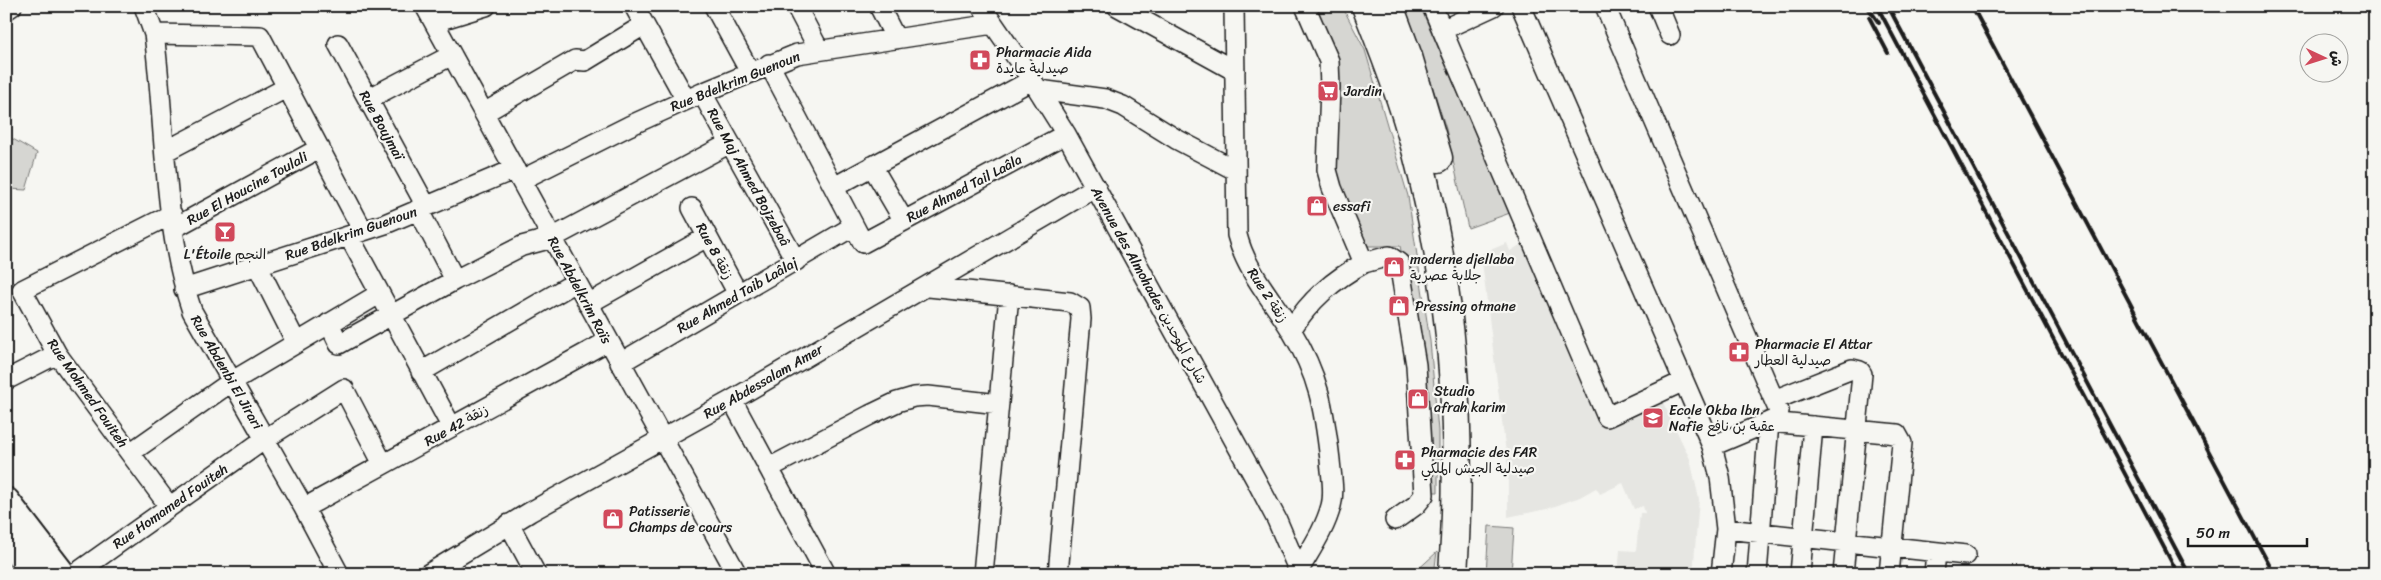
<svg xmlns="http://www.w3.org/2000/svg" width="2381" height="580" font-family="Sriracha,'Playpen Sans Arabic',sans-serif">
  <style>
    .built { fill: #e6e6e2 }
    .green { fill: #d6d6d2; stroke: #797977 }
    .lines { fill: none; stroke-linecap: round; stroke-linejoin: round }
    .street-casing { stroke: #1c1c1c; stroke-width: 22 }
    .secondary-casing { stroke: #1c1c1c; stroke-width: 30 }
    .primary-casing { stroke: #1c1c1c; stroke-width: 31 }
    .street { stroke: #f6f6f2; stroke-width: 19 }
    .secondary { stroke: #f6f6f2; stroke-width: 26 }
    .primary { stroke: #f6f6f2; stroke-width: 28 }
    .rail { stroke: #1c1c1c; stroke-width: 4 }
    .labels { text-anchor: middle; stroke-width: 4.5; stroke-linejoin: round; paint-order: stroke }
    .poi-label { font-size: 14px; fill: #1c1c1c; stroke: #f6f6f2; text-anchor: start }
    .street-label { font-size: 14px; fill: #1c1c1c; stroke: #f6f6f2 }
  </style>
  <rect width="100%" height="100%" fill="#f6f6f2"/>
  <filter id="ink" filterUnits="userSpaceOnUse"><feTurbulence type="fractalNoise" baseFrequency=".02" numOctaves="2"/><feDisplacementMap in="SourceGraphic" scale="10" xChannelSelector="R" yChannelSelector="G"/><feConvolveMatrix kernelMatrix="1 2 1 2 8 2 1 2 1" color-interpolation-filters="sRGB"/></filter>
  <g filter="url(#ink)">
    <path class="built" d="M1525,242l75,183 60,-29 30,63 9,40 -6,75h-75l2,-24 16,1 4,-38h5l-2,-7 -9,3 -11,-26 -23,11 -4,-6 -16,9 -33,12 -39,8v-48l-27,-215 26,-11 3,8z"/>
    <path class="green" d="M1310,6h32l23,44 43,146 22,145 8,90v61h-7l-15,-175 -16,-71h-32l-32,-56v-127z
      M1402,6h18l90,207 -42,15 -22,-99 -18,-57z
      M6,135l31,18 -11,37 -17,-1 -3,-10z
      M1489,526l25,2 -3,46h-25z
      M1437,552l-3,22h-20v-1z"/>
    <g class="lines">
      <g class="street-casing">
        <path id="street" d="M144,6l10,28c12,91 8,189 38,277l112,197 35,66
          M425,6l312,568
          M634,6l52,94
          M714,6l36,66
          M796,6l23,44
          M879,6l17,33
          M981,6l51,74 34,54 190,346 21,40 23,54
          M1117,6l118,65
          M1234,6l3,229c9,36 35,64 54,95 28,46 33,78 39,130 1,14 5,32 1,46 -6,23 -20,43 -32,64
          M1432,6l175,411 75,-35
          M1521,6l191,440 8,31 6,52 -5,45
          M1605,6l169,394
          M1658,6l12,29
          M6,10l6,-4
          M434,22l52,-16
          M1442,30l52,-24
          M154,34l106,2 103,195
          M338,44l88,162
          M769,64l94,179 203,-109
          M1039,90l66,9 18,7 53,33 59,31
          M702,93l94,168
          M368,99l84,-44
          M484,113l91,-53 10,1 59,-36
          M166,151l120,-63
          M872,166l32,55
          M521,180l108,-54 73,-33 95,-39 196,-30
          M834,187l198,-107
          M692,208l46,86
          M418,209l37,71
          M174,228l146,-80
          M349,236l102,190
          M1364,263l25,-7 10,7 17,102 8,130 -8,10 -21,15
          M257,265l39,77
          M929,287l141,15 10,6 1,11 -23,255
          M184,289l201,-65 130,-55
          M588,304l119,-67
          M329,323l10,21 116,-64 67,-34 30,-8 178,-95
          M1291,330c19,-30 42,-50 73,-67l-32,-75 -5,-18 3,-83 -1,-26 -24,-55
          M620,363l234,-137
          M421,372l155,-90
          M6,380l51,-26
          M732,400l94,174
          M1779,411l-5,-11 78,-31 8,2 2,3 -19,200
          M1712,446l57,-24 128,12 5,9 -13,131
          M130,453l101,-71 148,-88
          M769,468l101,-53 27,-13 17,-5 14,-1 71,8
          M169,506l-112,-152 -35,-64 150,-76
          M304,508l304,-167
          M509,524l27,50
          M1726,529l240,26
          M75,574l190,-135 79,-50 39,75
          M428,574l102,-62 202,-112 364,-213
          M983,574l26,-279
          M1757,574l12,-152 9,-4
          M1800,574l13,-148
          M1934,574l2,-22"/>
      </g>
      <g class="secondary-casing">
        <path id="secondary" d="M6,501l56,73
          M6,537l27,37"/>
      </g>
      <g class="primary-casing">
        <path id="primary" d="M1366,6c19,48 38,97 51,147 36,137 46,280 36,421
          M1389,6l19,51 30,101"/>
      </g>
      <use href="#street" class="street"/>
      <use href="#secondary" class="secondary"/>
      <use href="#primary" class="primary"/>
      <path class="rail" d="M1867,6l12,17
        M1877,6l301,568
        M1888,6l301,568
        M1972,6l302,568
        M1869,17l19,36"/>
    </g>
  </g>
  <defs>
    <g id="pharmacy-square" transform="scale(1.125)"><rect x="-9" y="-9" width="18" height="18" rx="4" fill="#d1495b" stroke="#f6f6f2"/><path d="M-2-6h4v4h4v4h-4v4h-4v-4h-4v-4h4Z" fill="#fff"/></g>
    <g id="supermarket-square" transform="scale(1.125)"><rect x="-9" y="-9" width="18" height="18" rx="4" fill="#d1495b" stroke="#f6f6f2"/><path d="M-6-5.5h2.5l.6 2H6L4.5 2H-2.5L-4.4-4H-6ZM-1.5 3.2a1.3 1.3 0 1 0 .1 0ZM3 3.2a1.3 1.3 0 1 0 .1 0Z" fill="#fff"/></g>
    <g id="shop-square" transform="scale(1.125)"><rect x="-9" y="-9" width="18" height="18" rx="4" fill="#d1495b" stroke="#f6f6f2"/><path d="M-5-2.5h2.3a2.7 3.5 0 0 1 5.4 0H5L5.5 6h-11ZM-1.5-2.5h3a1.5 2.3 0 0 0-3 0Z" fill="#fff"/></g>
    <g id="bar-square" transform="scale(1.125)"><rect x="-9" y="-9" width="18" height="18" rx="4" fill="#d1495b" stroke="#f6f6f2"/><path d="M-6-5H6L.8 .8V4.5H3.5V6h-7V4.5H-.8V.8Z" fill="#fff"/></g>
    <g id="school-square" transform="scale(1.125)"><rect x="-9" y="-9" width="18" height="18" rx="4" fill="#d1495b" stroke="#f6f6f2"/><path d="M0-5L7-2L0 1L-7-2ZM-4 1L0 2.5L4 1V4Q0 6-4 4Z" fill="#fff"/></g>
  </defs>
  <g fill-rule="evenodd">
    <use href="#pharmacy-square" x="980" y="60"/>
    <use href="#supermarket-square" x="1328" y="91"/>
    <use href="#shop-square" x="1317" y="206"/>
    <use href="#bar-square" x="225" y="232"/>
    <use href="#shop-square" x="1394" y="267"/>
    <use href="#shop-square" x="1399" y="306"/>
    <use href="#pharmacy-square" x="1739" y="352"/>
    <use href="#shop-square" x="1418" y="399"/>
    <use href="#school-square" x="1653" y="418"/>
    <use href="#pharmacy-square" x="1405" y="460"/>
    <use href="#shop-square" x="613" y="519"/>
  </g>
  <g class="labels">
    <g class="poi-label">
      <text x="996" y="57">Pharmacie Aida<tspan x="996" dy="16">صيدلية عايدة</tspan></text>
      <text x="1344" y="96">Jardin</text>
      <text x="1333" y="211">essafi</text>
      <text x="225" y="259" text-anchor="middle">L'Étoile النجم</text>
      <text x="1410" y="264">moderne djellaba<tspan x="1410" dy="16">جلابة عصرية</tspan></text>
      <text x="1415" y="311">Pressing otmane</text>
      <text x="1755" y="349">Pharmacie El Attar<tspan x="1755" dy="16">صيدلية العطار</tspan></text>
      <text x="1434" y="396">Studio<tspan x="1434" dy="16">afrah karim</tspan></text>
      <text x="1669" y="415">Ecole Okba Ibn<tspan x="1669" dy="16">Nafie عقبة بن نافع</tspan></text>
      <text x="1421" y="457">Pharmacie des FAR<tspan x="1421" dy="16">صيدلية الجيش الملكي</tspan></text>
      <text x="629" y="516">Patisserie<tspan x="629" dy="16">Champs de cours</tspan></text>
    </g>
    <g class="street-label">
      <text transform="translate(735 81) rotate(-22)" y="5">Rue Bdelkrim Guenoun</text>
      <text transform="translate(382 125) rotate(61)" y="5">Rue Boujmaï</text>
      <text transform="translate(749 177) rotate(61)" y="5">Rue Maj Ahmed Bojzebaâ</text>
      <text transform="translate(247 188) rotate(-29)" y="5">Rue El Houcine Toulali</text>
      <text transform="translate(964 188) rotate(-28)" y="5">Rue Ahmed Tail Laâla</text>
      <text transform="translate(351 233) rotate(-19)" y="5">Rue Bdelkrim Guenoun</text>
      <text transform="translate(715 251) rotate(61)" y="5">Rue 8 زنقة</text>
      <text transform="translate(1149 285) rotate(61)" y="5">Avenue des Almohades شارع الموحدين</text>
      <text transform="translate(580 290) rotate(62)" y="5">Rue Abdelkrim Raïs</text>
      <text transform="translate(737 295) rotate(-30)" y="5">Rue Ahmed Taib Laâlaj</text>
      <text transform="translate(1268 295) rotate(57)" y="5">Rue 2 زنقة</text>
      <text transform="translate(227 372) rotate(60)" y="5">Rue Abdenbi El Jirari</text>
      <text transform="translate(763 381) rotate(-30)" y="5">Rue Abdessalam Amer</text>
      <text transform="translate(88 393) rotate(55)" y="5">Rue Mohmed Fouiteh</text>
      <text transform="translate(456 425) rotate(-29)" y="5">Rue 42 زنقة</text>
      <text transform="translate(170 506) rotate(-35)" y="5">Rue Homamed Fouiteh</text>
    </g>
  </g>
  <rect width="2381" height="580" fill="none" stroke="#f6f6f2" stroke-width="25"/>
  <rect x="12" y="12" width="2356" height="555" fill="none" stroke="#1c1c1c" stroke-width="2" filter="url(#ink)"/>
  <g transform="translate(2324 58) rotate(94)"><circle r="24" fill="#f6f6f2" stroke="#9f9f9c"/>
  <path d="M0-4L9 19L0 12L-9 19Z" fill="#d1495b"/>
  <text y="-8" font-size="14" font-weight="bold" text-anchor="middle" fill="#1c1c1c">ش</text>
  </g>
  <path d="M2188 538v8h119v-8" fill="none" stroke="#1c1c1c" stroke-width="2.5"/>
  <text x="2196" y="538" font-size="15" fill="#1c1c1c" stroke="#f6f6f2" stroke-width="4" paint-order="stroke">50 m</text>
</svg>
